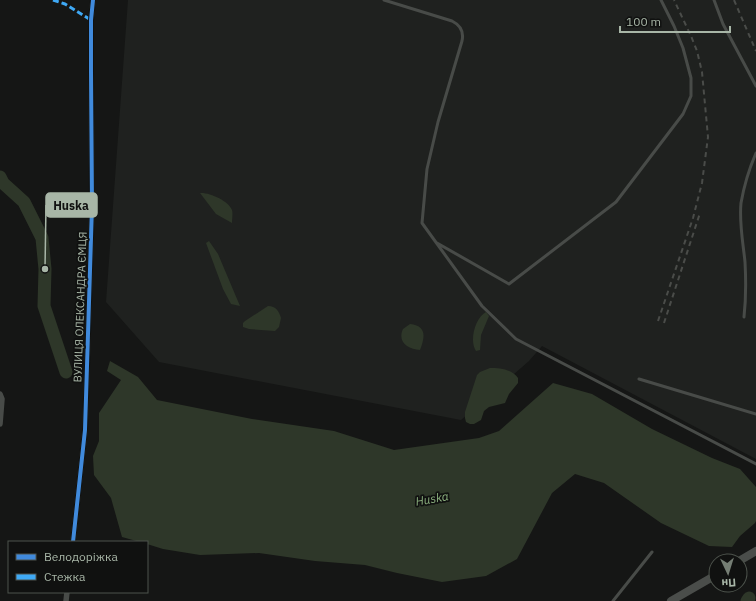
<svg xmlns="http://www.w3.org/2000/svg" width="756" height="601" font-family="'IBM Plex Sans',sans-serif">
  <style>
    .built { fill: #1f211f }
    .water { fill: #2e3729 }
    .lines { fill: none; stroke-linecap: round; stroke-linejoin: round }
    .river { stroke: #2e3729; stroke-width: 13 }
    .service { stroke: #484b48; stroke-width: 3 }
    .minor { stroke: #484b48; stroke-width: 5.5 }
    .secondary { stroke: #4a4d4a; stroke-width: 8 }
    .rail { stroke: #4a4c49; stroke-width: 2; stroke-dasharray: 5 4; stroke-linecap: butt }
    .quiet { stroke: #3fa9f5; stroke-width: 3; stroke-dasharray: 6 3; stroke-linecap: butt }
    .cycleway-casing { stroke: #101110; stroke-width: 6 }
    .cycleway { stroke: #408adc; stroke-width: 4 }
    .labels { text-anchor: middle; stroke-width: 3.5; stroke-linejoin: round; paint-order: stroke }
    .street-label { font-size: 11px; fill: #a8b6a7; stroke: #101110 }
    .water-label { font-size: 12px; font-style: italic; fill: #8cb07f; stroke: #101110 }
    .leader { fill: none; stroke: #a8b6a7; stroke-width: 1.5 }
    .callout-dot { fill: #a8b6a7; stroke: #101110; stroke-width: 1.5 }
    .callout { fill: #a8b6a7; stroke: #a8b6a7; stroke-width: 1.5 }
    .callout-label { font-size: 12px; text-anchor: middle; font-weight: bold; fill: #111 }
  </style>
  <rect width="100%" height="100%" fill="#151615"/>
  <path class="built" d="M128,0h628v459l-214,-113 -13,15 -68,59 -302,-58 -53,-60z"/>
  <path class="water" d="M200,193c9,-1 29,8 32,17 1,4 0,9 0,13l-16,-9z
    M209,241l9,13 22,52 -9,-2 -8,-15 -17,-46z
    M268,306c8,0 11,5 13,12l-2,9 -4,4 -26,-2 -6,-2v-4l2,-2z
    M486,312l3,4 -8,19 -1,15 -4,1c-7,-10 -1,-33 10,-39z
    M410,324c17,2 15,13 10,26 -12,-1 -23,-8 -17,-21z
    M110,361l28,16 19,23 95,19 82,12 60,19 85,-12 20,-7 54,-48 39,11 60,35 60,29 28,11 16,18v34l-1,2 -15,13 -8,11 -23,-1 -48,-23 -57,-40 -29,-9 -23,19 -35,66 -31,17 -44,6 -45,-9 -32,-8 -50,-4 -56,-8 -59,2 -37,-6 -16,-5v-2h-7l-18,-5 -11,-39 -17,-23 -1,-19 6,-15v-28l22,-33 -14,-9z
    M490,368c9,0 22,1 28,10v5l-9,11 -4,9 -16,4 -5,4 -3,9 -7,4h-4l-4,-2 -1,-4v-6l12,-37 3,-3z"/>
  <g class="lines">
    <path class="river" d="M0,177l3,6 21,19 18,36 3,31 -1,37 22,66
      M747,601l2,-3"/>
    <path class="service" d="M384,0l68,21c8,4 12,11 10,20l-24,81 -11,47 -5,54 60,83 34,33 240,125
      M714,0l9,24 33,62
      M437,243l72,41 107,-82 67,-88 8,-18v-18l-8,-30 -9,-22 -13,-26
      M744,317c2,-18 2,-37 1,-55 -2,-20 -6,-39 -4,-59 3,-17 8,-34 15,-50
      M639,379l117,35
      M613,601l39,-49"/>
    <path class="minor" d="M0,394l2,5 -2,25
      M73,542l12,-112 7,-224 -1,-134v-52l2,-20
      M66,601l1,-9"/>
    <path class="secondary" d="M739,561l17,-10
      M671,601l45,-26"/>
    <path class="rail" d="M734,0l22,51
      M658,321l35,-103 9,-35 6,-46 -6,-65 -5,-21 -6,-15 -17,-36
      M664,323l36,-110"/>
    <path class="quiet" d="M53,0l12,4 26,16"/>
    <g class="cycleway-casing">
      <path id="cycleway" d="M73,542l12,-112 7,-224 -1,-134v-52l2,-20"/>
    </g>
    <use href="#cycleway" class="cycleway"/>
  </g>
  <g class="labels">
    <g class="street-label">
      <text transform="translate(80 307) rotate(-88)" y="4">ВУЛИЦЯ ОЛЕКСАНДРА ЄМЦЯ</text>
    </g>
    <g class="water-label">
      <text transform="translate(432 499) rotate(-10)" y="4">Huska</text>
    </g>
  </g>
  <path class="leader" d="M45 269L46 205"/>
  <circle class="callout-dot" cx="45" cy="269" r="4"/>
  <rect class="callout" x="46" y="193" width="51" height="24" rx="4"/>
  <g class="callout-label">
    <text x="71" y="210">Huska</text>
  </g>
  <rect x="8" y="541" width="140" height="52" fill="#101110" stroke="#4d534c"/>
  <rect x="16" y="554" width="20" height="6" fill="#408adc" stroke="#4d534c"/>
  <text x="44" y="561" font-size="12" fill="#a8b6a7">Велодоріжка</text>
  <rect x="16" y="574" width="20" height="6" fill="#3fa9f5" stroke="#4d534c"/>
  <text x="44" y="581" font-size="12" fill="#a8b6a7">Стежка</text>
  <g transform="translate(728 573) rotate(176)"><circle r="19" fill="#101110" stroke="#4d534c"/>
  <path d="M0-3L7 15L0 10L-7 15Z" fill="#757e74"/>
  <text y="-6" font-size="11" font-weight="bold" text-anchor="middle" fill="#a8b6a7">Пн</text>
  </g>
  <path d="M620 26v6h110v-6" fill="none" stroke="#a8b6a7" stroke-width="2"/>
  <text x="626" y="26" font-size="12" fill="#a8b6a7" stroke="#101110" stroke-width="3" paint-order="stroke">100 m</text>
</svg>
